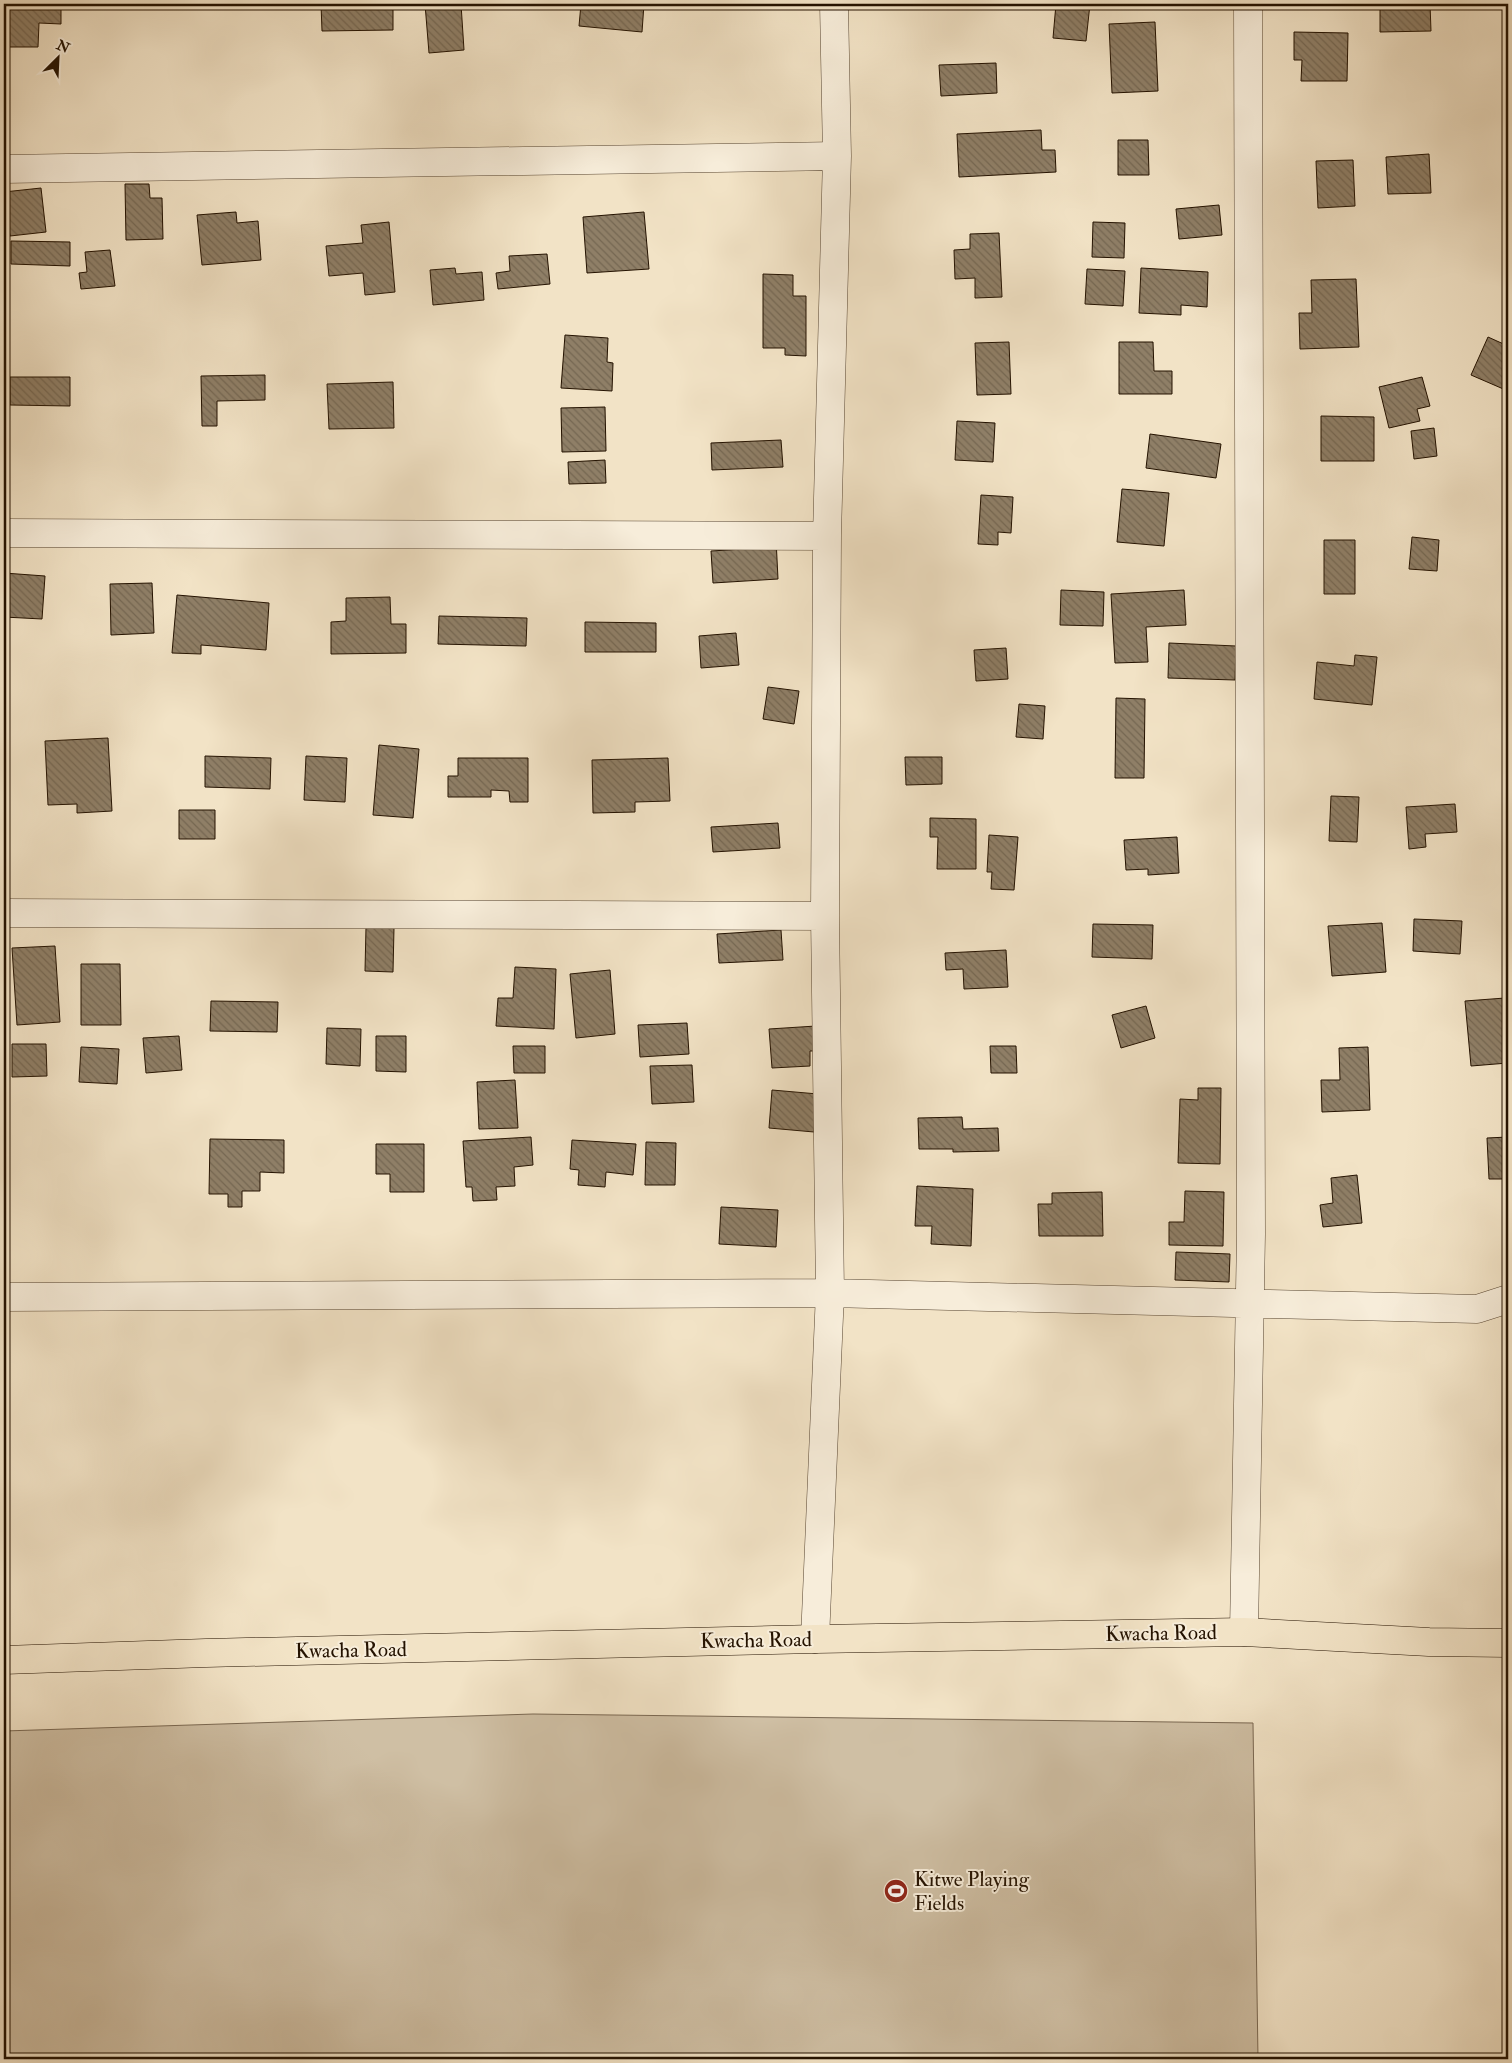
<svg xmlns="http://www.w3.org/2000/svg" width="1512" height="2063" font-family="'IM FELL Double Pica',serif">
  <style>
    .pitch { fill: #cfbfa4; stroke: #7a6852 }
    .building { fill: url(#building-back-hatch); stroke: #241200 }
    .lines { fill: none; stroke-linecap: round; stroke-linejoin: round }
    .minor-casing { stroke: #584632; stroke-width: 29 }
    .major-casing { stroke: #241200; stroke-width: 29 }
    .minor { stroke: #f7edda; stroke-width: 28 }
    .major { stroke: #f2e3c6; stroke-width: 28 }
    .labels { text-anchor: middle; stroke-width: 4; stroke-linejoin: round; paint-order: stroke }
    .street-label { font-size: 21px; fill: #241200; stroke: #f7edda }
    .poi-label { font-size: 21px; fill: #241200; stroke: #f7edda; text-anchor: start }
  </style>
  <defs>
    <pattern id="building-back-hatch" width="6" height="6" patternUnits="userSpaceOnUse" patternTransform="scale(1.25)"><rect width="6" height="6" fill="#8f7f67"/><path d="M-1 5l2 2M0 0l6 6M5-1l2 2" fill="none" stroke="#756752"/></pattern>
  </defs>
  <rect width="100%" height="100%" fill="#f2e3c6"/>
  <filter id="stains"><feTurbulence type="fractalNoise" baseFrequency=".004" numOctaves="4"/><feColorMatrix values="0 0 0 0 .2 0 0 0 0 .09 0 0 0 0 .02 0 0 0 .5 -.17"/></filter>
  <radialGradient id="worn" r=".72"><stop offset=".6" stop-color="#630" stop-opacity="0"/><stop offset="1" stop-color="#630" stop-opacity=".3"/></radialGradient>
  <path class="pitch" d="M533,1714l720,9 5,336h-1254v-328z"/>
  <path class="building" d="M4,4h57v20l-22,-1 -1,24h-34z
    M321,4h72v26l-71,1z
    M425,4h36l3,46 -35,3z
    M581,4h63l-2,28 -63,-6z
    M1056,4h34l-4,37 -33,-3z
    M1380,4h50l1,27 -51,1z
    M1155,22l3,69 -46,2 -3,-69z
    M1294,32l54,1 -1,48h-46l1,-21h-8z
    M996,63l1,30 -56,3 -2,-31z
    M1041,130l1,20h13l1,22 -97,5 -2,-43z
    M1118,140h30l1,35h-31z
    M1429,154l2,39 -43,1 -2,-37z
    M1353,160l2,46 -37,2 -2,-47z
    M125,184h24l1,14h12l1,41 -37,1z
    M41,188l5,44 -36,4 -6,-44z
    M1219,205l3,30 -43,4 -3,-30z
    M236,212l1,11 21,-2 3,39 -59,5 -5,-50z
    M644,212l5,57 -62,4 -4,-56z
    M389,222l6,70 -30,3 -2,-22 -34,3 -3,-30 37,-3 -2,-18z
    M1093,222l32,1 -1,35 -32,-1z
    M999,233l3,64 -27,1v-20l-20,1 -1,-29 16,-1v-15z
    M11,241l59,1v24l-59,-2z
    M110,250l5,36 -34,3 -2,-16 8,-1 -2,-20z
    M547,254l3,30 -52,5 -2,-16 14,-2 -1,-15z
    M455,268l1,6 26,-2 2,28 -51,5 -3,-35z
    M1141,268l67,4 -1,35 -26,-2v10l-42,-2z
    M1087,269l38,2 -2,35 -38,-2z
    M763,274l30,1v21h13v60l-21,-1v-7h-22z
    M1356,279l3,68 -59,2 -1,-36h13l-1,-33z
    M565,335l43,3 -1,24 6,1 -1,28 -51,-3z
    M1488,337l20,9v45l-37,-16z
    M1009,342l2,52 -34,1 -2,-52z
    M1119,342h34l1,29h18v23h-53z
    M265,375v25l-48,1v25h-15l-1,-50z
    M10,377h60v29l-60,-1z
    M1422,377l8,29 -13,3 3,12 -31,7 -10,-41z
    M393,382l1,46 -65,1 -2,-45z
    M605,407l1,44 -44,1 -1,-44z
    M1321,416l53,1v44h-53z
    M957,421l38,2 -2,39 -38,-2z
    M1434,428l3,28 -23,3 -3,-28z
    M1150,434l71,10 -5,34 -70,-10z
    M781,440l2,27 -71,3 -1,-27z
    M605,460l1,23 -37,1 -1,-22z
    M1122,489l47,4 -5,53 -47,-4z
    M981,495l32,2 -2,36 -13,-1v13l-20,-1z
    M1412,537l27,3 -2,31 -28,-2z
    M776,539l2,40 -65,4 -2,-32 33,-2z
    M1324,540h31v54h-31z
    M4,573l41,3 -3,43 -38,-2z
    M152,583l2,50 -43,2 -1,-51z
    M1061,590l43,2 -1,34 -43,-1z
    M1184,590l2,35 -40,2 2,35 -33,1 -4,-69z
    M177,595l92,8 -3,47 -65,-5v9l-29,-1z
    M390,597l1,27h15v29l-75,1v-32l15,-1v-23z
    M439,616l88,2 -1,28 -88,-2z
    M585,622l71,1v29h-71z
    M736,633l3,32 -38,3 -2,-32z
    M1169,643l67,3 -1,34 -67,-2z
    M1006,648l2,31 -32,2 -2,-31z
    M1355,655l22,2 -5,48 -58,-6 3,-37 37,4z
    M768,687l31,4 -5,33 -31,-5z
    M1116,698l29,1 -1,79h-29z
    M1019,704l26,2 -2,33 -27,-2z
    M108,738l4,73 -35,2v-9l-29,1 -3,-64z
    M379,745l40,4 -6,69 -40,-3z
    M205,756l66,2 -1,31 -65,-2z
    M306,756l41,2 -2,44 -41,-2z
    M905,757h37v27l-36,1z
    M458,758h70v44h-18l-1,-11 -18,-1v7h-43v-21h10z
    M668,758l2,43 -35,1v10l-42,1 -1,-53z
    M1331,796l28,1 -2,45 -28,-1z
    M1455,804l2,28 -32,2 1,13 -17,2 -3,-42z
    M179,810h36v29h-36z
    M930,818l46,1v50h-39l1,-32h-8z
    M778,823l2,25 -67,4 -2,-25z
    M989,835l29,2 -4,53 -23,-1 1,-17h-5z
    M1177,837l2,36 -31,2v-6l-22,1 -2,-30z
    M1414,919l48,2 -2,33 -47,-3z
    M1382,923l4,49 -54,4 -4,-50z
    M1093,924l60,1 -1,34 -60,-2z
    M366,927l28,1 -1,44 -28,-1z
    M781,930l2,30 -64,3 -2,-29z
    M55,946l5,76 -43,3 -5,-77z
    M1006,950l2,37 -44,2 -1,-20 -17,1 -1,-17z
    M81,964h39l1,61h-40z
    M515,967l41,2 -2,60 -58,-3 2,-28h15z
    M610,970l5,64 -39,4 -6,-64z
    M1505,998l3,65 -37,3 -6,-65z
    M211,1001l67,1 -1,30 -67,-1z
    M1146,1006l9,32 -34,10 -9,-33z
    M687,1023l2,31 -49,3 -2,-32z
    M816,1026l2,25h-8v15l-38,2 -3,-39z
    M327,1028l34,1 -1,37 -34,-2z
    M179,1036l3,34 -36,3 -3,-35z
    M376,1036h30v36l-30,-1z
    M12,1044h34l1,32 -35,1z
    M513,1046h32v27h-31z
    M990,1046h26l1,27h-26z
    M81,1047l38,2 -2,35 -38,-2z
    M1368,1047l2,63 -48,2 -1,-32h19l-1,-32z
    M692,1065l2,37 -42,2 -2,-38z
    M515,1080l3,48 -39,1 -2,-47z
    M1198,1088h23l-1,76 -42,-1 2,-64 18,1z
    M772,1090l46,4 -4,38 -45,-4z
    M962,1117l1,12 35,-1 1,23 -46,1v-3h-34l-1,-31z
    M531,1137l2,28 -19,2 1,19 -19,1 1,13 -24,1 -1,-14h-6l-3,-46z
    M1508,1137v42h-19l-2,-41z
    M210,1139l74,1v33l-24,-1v19h-18v16h-14v-13h-19z
    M572,1140l64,4 -3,31 -27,-3 -1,15 -27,-2 1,-15 -9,-1z
    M646,1142l30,1 -1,42h-30z
    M376,1144h48v48h-34v-18h-14z
    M1357,1175l5,48 -39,4 -3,-22 13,-2 -2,-25z
    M917,1186l56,3 -2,57 -40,-2 1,-18h-17z
    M1185,1191l39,1 -1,54 -54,-1v-23h15z
    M1102,1192l1,44h-64l-1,-32h14v-11z
    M721,1207l57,3 -2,37 -57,-3z
    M1176,1252l54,2 -1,28 -54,-2z"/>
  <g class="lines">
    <g class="minor-casing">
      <path id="minor" d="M4,169l833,-13
        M4,533l823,3
        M4,913l821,3
        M4,1297l826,-4 647,16 31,-10
        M1244,1632l7,-398 -3,-1230
        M815,1639l15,-346 -5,-377 2,-380 10,-380 -3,-152"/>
    </g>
    <g class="major-casing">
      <path id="major" d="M4,1660l202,-7 609,-14 429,-7 185,10 79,1"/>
    </g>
    <use href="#minor" class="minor"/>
    <use href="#major" class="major"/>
  </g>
  <defs>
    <g id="stadium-disc" transform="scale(1.25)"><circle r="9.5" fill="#8f2418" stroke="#f7edda"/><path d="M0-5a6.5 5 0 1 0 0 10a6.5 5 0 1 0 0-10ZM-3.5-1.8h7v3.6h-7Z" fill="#fff"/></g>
  </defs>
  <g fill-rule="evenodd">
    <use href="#stadium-disc" x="896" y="1891"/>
  </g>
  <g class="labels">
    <g class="street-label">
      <text transform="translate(1161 1633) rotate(-1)" y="7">Kwacha Road</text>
      <text transform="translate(756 1640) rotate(-1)" y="7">Kwacha Road</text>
      <text transform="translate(351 1650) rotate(-1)" y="7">Kwacha Road</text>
    </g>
    <g class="poi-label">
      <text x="914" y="1886">Kitwe Playing<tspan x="914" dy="24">Fields</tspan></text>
    </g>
  </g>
  <rect width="1512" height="2063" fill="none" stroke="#f2e3c6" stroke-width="20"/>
  <rect x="5" y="5" width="1502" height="2053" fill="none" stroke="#241200" stroke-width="2.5"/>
  <rect x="10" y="10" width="1492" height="2043" fill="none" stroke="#241200"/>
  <g transform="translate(58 58) rotate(24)" stroke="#f7edda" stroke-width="4" paint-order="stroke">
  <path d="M0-4L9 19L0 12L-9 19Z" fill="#241200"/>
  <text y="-8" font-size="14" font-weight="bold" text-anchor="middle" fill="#241200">N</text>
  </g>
  <rect width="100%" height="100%" filter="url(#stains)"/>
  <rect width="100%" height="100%" fill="url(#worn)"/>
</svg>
